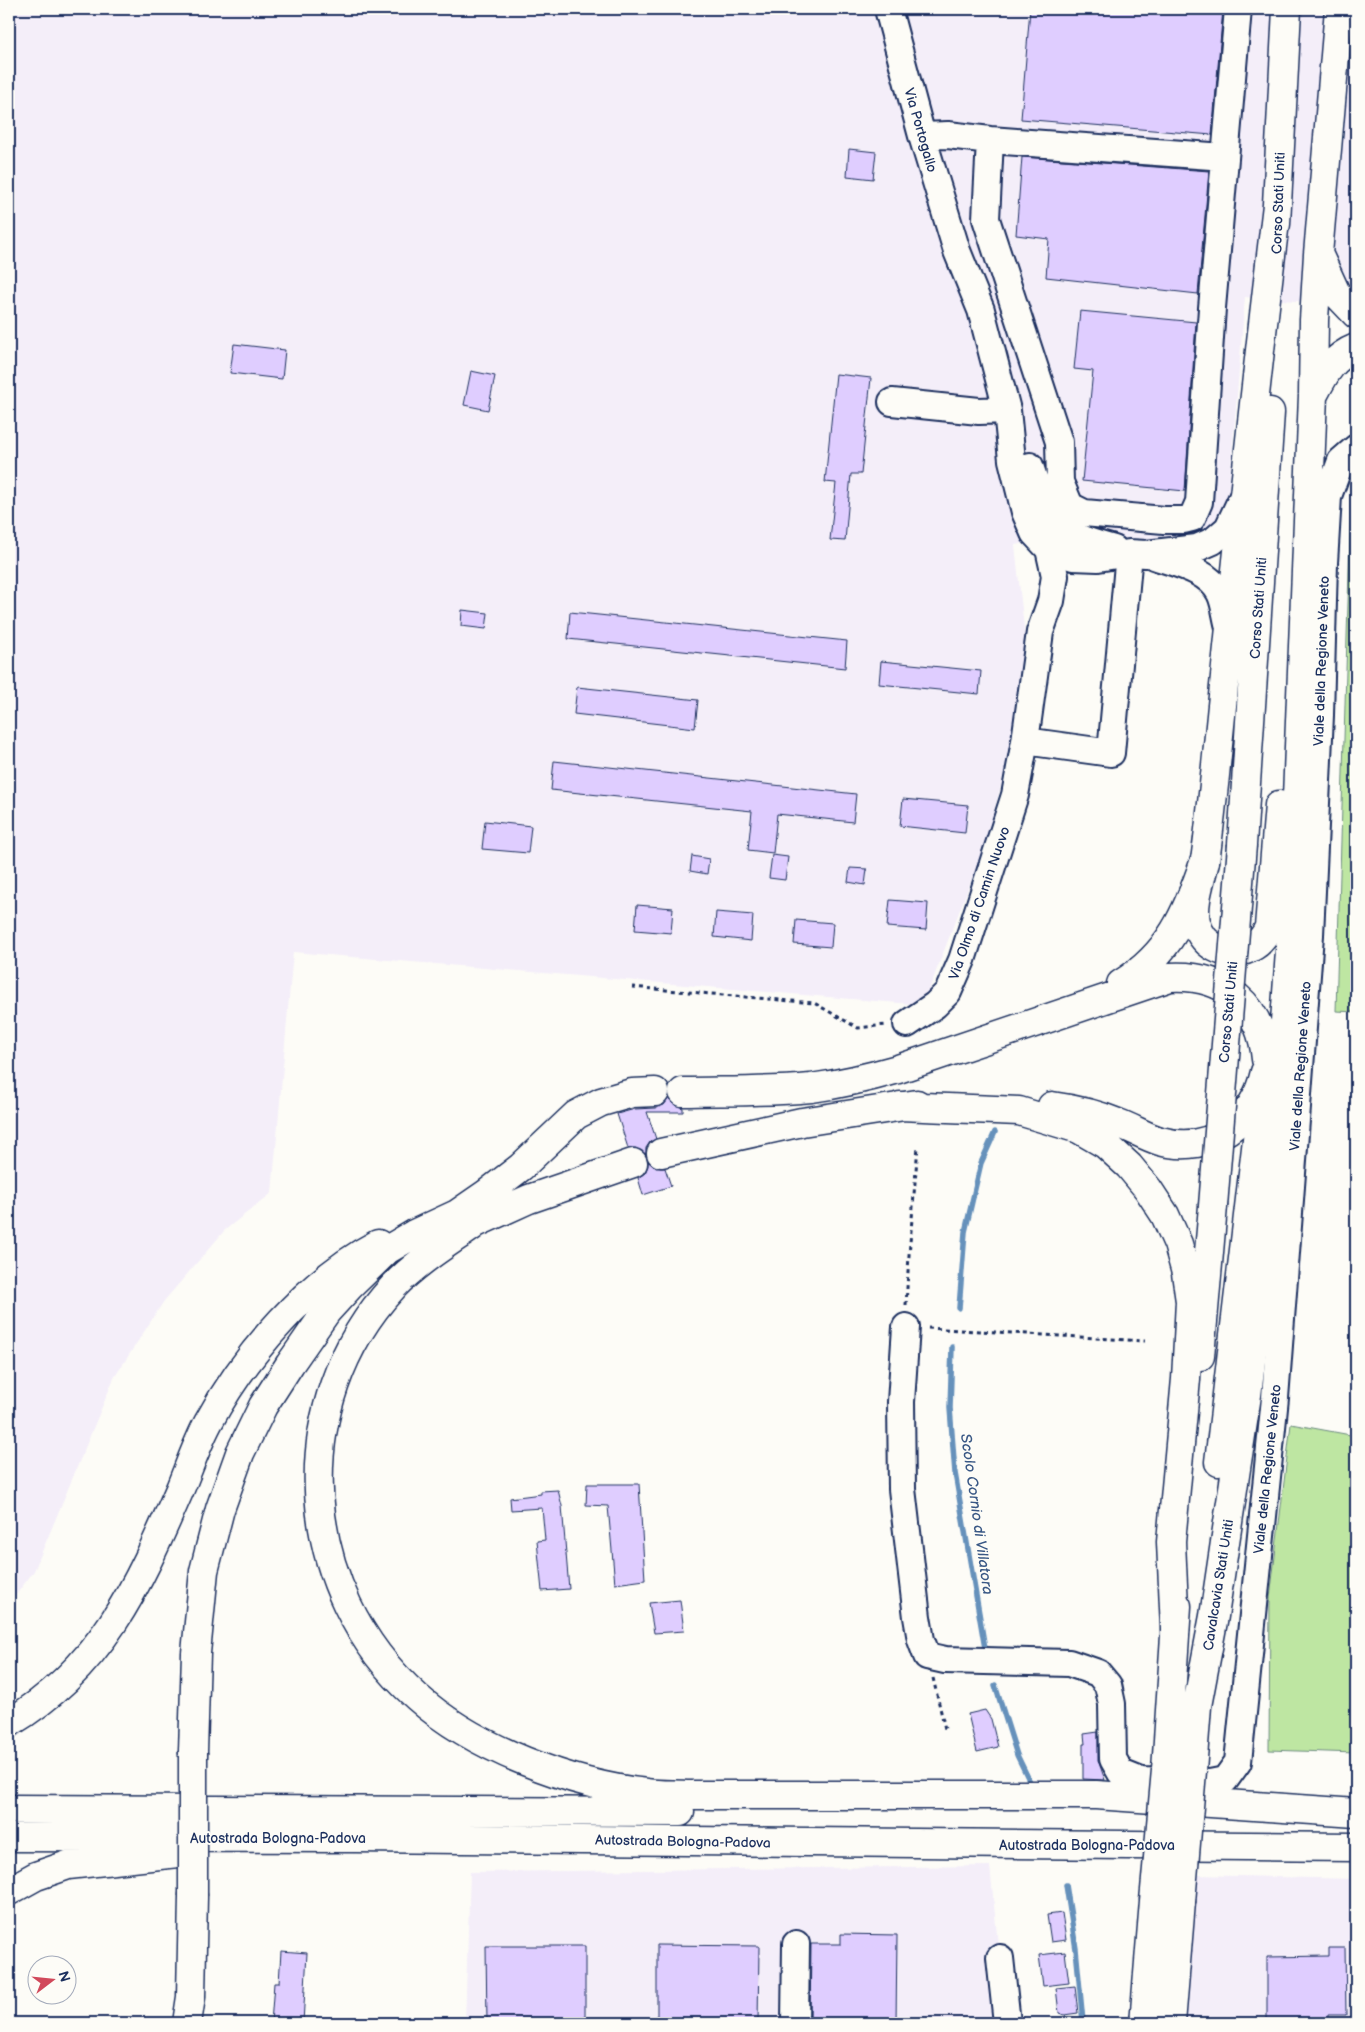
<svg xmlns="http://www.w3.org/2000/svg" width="1365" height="2032" font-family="'Balsamiq Sans',sans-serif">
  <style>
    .built { fill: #f4eef9 }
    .green { fill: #bee6a2; stroke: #6c8a80 }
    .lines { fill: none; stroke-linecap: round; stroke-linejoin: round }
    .stream { stroke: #6691bb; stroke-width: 5.5 }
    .building { fill: #dfcdff; stroke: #1b2f5e }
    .minor-casing { stroke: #1b2f5e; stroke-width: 30 }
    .major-casing { stroke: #1b2f5e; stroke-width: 31 }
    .highway-casing { stroke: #1b2f5e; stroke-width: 31 }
    .path { stroke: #1b2f5e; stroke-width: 3; stroke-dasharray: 4 4; stroke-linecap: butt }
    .minor { stroke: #fdfcf7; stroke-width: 26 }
    .major { stroke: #fdfcf7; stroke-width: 28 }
    .highway { stroke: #fdfcf7; stroke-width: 28 }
    .major-bridge-casing { stroke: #1b2f5e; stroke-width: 31; stroke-linecap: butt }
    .highway-bridge-casing { stroke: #1b2f5e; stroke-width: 31; stroke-linecap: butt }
    .major-bridge { stroke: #fdfcf7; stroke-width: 28 }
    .highway-bridge { stroke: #fdfcf7; stroke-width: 28 }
    .labels { text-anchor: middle; stroke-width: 4; stroke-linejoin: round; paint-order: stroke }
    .street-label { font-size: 14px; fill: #1b2f5e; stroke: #fdfcf7 }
    .water-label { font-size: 15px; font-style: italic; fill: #3a5885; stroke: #fdfcf7 }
  </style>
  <rect width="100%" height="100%" fill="#fdfcf7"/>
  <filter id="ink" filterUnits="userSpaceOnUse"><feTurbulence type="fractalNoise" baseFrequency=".02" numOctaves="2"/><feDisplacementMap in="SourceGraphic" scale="10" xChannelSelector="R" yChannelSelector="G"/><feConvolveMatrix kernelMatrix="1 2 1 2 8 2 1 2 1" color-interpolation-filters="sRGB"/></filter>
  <g filter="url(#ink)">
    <path class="built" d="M9,9h1347v297l-111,-9 -18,220 -31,24 -98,-4 -14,-6 -69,14 10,92 -9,82 -15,67 -18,64 -60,155 -630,-53 -21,241 -47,37 -61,71 -50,77 -80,193 -25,33z
      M990,1866l16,157h-541l5,-151z
      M1196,1875l160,4v144h-174z"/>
    <path class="green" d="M1356,464v548l-20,-1 16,-544z
      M1291,1424l65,12v317l-87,-3 1,-152z"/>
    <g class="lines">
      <path class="stream" d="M959,1308l6,-76 16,-69 14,-31
        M952,1347l-2,61 5,65 31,181
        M995,1685l22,70 16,33
        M1066,1885l10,64 7,73"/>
    </g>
    <path class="building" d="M1030,9h193l-11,126 -191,-16z
      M849,149l27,3 -3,27 -26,-3z
      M1022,157l187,14 -11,123 -152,-17 3,-38 -33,-4z
      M1080,311l116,11 -11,169 -103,-10 11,-110 -19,-2z
      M234,344l51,6 -3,29 -52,-6z
      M471,371l24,5 -7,34 -24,-5z
      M836,374l35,4 -10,96h-10l-6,67 -15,-1 6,-57 -11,-1z
      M462,610l26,3 -2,16 -25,-3z
      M570,612l277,29 -2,27 -277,-29z
      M881,661l100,10 -2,23 -100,-10z
      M577,687l121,13 -3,28 -121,-14z
      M554,761l302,33 -3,28 -76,-8 -4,39 -25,-3 4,-39 -201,-21z
      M903,799l65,6 -3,28 -65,-7z
      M485,821l46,5 -3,27 -46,-4z
      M772,855l16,2 -3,23 -16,-2z
      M692,856l17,3 -2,15 -17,-3z
      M850,868l17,1 -2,16 -17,-3z
      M890,900l38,3 -2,27 -39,-3z
      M637,905l36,3 -2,25 -36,-3z
      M716,912l37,3 -2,26 -37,-4z
      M796,920l37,3 -2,24 -37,-3z
      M669,1098l6,7 8,3v4h-36l9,27 -6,3 -4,6v7l-10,-7h-8l-11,-34 18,-5 21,-1 8,-3z
      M648,1161l8,7h9l6,18 -28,9 -5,-17 7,-5 3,-7z
      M587,1484h52l6,96 -30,4 -7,-78 -22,-1z
      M558,1490l4,16 7,83 -27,2 -5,-50 8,-1 -3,-32 -31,2 -1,-12 31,-4v-3z
      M680,1600l4,31 -30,2 -5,-30z
      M985,1710l6,9 7,28 -21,5 -9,-38z
      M1098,1732v28l7,20 -22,-1v-35h2l-1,-10z
      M1062,1913l4,27 -15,2 -4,-27z
      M841,1934l56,1 -1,88h-86l1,-79h30z
      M657,1945l102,1 -1,77h-101z
      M486,1946h99v77h-98z
      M1328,1948h17l1,67h-18v8h-61v-66l61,-1z
      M281,1951l26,2 -4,70h-32l3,-40h5z
      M1065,1952l4,31 -26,3 -4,-31z
      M1075,1986l3,27 -14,2 -5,-2 -3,-25z"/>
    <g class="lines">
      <g class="minor-casing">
        <path id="minor" d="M888,9l34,127 35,115 24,59 26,100 5,50 13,52 9,21 15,16 24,8 25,1 31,-5 17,1 51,-6 16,-7 15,-13 14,-30
          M922,136l26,-1 42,5 235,17
          M990,140l-4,79 73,223 1,40 10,24 14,7 80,7h20l8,-2 7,-16 13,-194 26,-299
          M892,402l87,9 28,-1
          M1030,466c19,59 22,66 84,83
          M1154,556c23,8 54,14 66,37 5,10 6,24 9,34
          M1025,741l86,12 18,-200
          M907,1024l28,-19 13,-13 14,-32 53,-165 10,-54 15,-109 11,-31 4,-25 -6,-27
          M906,1327l-5,75 1,87 15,128 4,23 6,16 18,4 124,3 29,10 10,12 4,19 1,55 8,14 20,8 69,2 15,-3 13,-18 37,-364 35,-463 10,-220 4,-152 4,-67 13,-35 15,-13
          M1000,1958l7,65
          M795,2023l1,-79"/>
      </g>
      <g class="major-casing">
        <path id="major" d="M1277,205c-23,190 -43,380 -62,570 -3,29 -6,58 -10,86 -4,19 -13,42 -9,61 6,27 36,38 58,24 8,-5 12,-12 15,-19l10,-122
          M1276,224l11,-215
          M1320,258l16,35 20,21
          M1314,394c11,-21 19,-37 42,-46
          M1242,845l28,-433
          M1200,1356l13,-150
          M1219,1462l45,-382
          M1166,1770l11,-164
          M1192,1771l5,-65 17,-90 33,-221 29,-247 16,-225 21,-528 1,-75 4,-66 21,-245
          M1144,2023l10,-122
          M1171,2023l10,-121"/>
      </g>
      <g class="highway-casing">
        <path id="highway" d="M1121,984c49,-30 66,-71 84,-124
          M683,1092c43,-1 86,0 128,-4 30,-4 59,-11 87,-19l272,-92c54,-3 91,27 96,82
          M900,1106l119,5 60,18 26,15 24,22 19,23 17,26 13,29 8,29 4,28 -4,78 -15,163 4,87
          M1052,1106c22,3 45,8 66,17 14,5 28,14 42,18 52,14 94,-20 105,-69
          M661,1153l141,-31 115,-18
          M472,1226c-27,19 -55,36 -78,60 -110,118 -97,305 23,411 57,51 154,88 230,96 14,2 29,1 43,2h406l260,18
          M456,1232l73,-33 104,-36
          M9,1723c94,-56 129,-138 171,-234 9,-22 17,-45 28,-66 37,-69 101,-143 170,-179
          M193,1752l3,-99 8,-82 16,-62 20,-56 23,-47 27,-42 37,-53 22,-24 38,-37 27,-16 43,-20 29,-20 35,-27 55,-52 25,-13 31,-9 23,-1
          M9,1809l671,3
          M9,1837l346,1 1001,9
          M9,1891l27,-15 32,-11 110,-12
          M187,2023l4,-26 2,-101"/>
      </g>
      <path class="path" d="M632,987l182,16 44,25 28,-3
        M906,1305l3,-50 9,-109
        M928,1328l217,13
        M933,1678l12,51"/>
      <use href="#minor" class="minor"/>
      <use href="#major" class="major"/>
      <use href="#highway" class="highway"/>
      <g class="major-bridge-casing">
        <path id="major-bridge" d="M1213,1206l29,-361
          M1154,1901l12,-131
          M1181,1902l11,-131"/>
      </g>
      <g class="highway-bridge-casing">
        <path id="highway-bridge" d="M193,1896v-144"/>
      </g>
      <use href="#major-bridge" class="major-bridge"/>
      <use href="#highway-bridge" class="highway-bridge"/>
    </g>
  </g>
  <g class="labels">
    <g class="street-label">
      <text transform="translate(921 130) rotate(74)" y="5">Via Portogallo</text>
      <text transform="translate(1278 203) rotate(-88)" y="5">Corso Stati Uniti</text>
      <text transform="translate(1258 608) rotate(-86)" y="5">Corso Stati Uniti</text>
      <text transform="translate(1321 661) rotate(-88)" y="5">Viale della Regione Veneto</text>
      <text transform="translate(979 903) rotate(-71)" y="5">Via Olmo di Camin Nuovo</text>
      <text transform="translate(1228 1012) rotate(-85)" y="5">Corso Stati Uniti</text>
      <text transform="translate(1300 1066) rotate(-86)" y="5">Viale della Regione Veneto</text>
      <text transform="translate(1267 1469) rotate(-84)" y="5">Viale della Regione Veneto</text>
      <text transform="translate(1218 1585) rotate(-81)" y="5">Cavalcavia Stati Uniti</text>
      <text x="278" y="1843">Autostrada Bologna-Padova</text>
      <text transform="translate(683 1841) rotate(1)" y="5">Autostrada Bologna-Padova</text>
      <text x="1087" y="1850">Autostrada Bologna-Padova</text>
    </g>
    <g class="water-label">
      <text transform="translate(977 1514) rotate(82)" y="5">Scolo Cornio di Villatora</text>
    </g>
  </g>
  <rect width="1365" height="2032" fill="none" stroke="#fdfcf7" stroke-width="30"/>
  <rect x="15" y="15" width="1335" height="2002" fill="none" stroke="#1b2f5e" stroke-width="2" filter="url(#ink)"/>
  <g transform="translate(52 1980) rotate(74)"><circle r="24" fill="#fdfcf7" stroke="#a3aaba"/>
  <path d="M0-4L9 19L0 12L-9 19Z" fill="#d1495b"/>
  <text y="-8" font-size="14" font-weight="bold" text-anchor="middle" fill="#1b2f5e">N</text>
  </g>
</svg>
